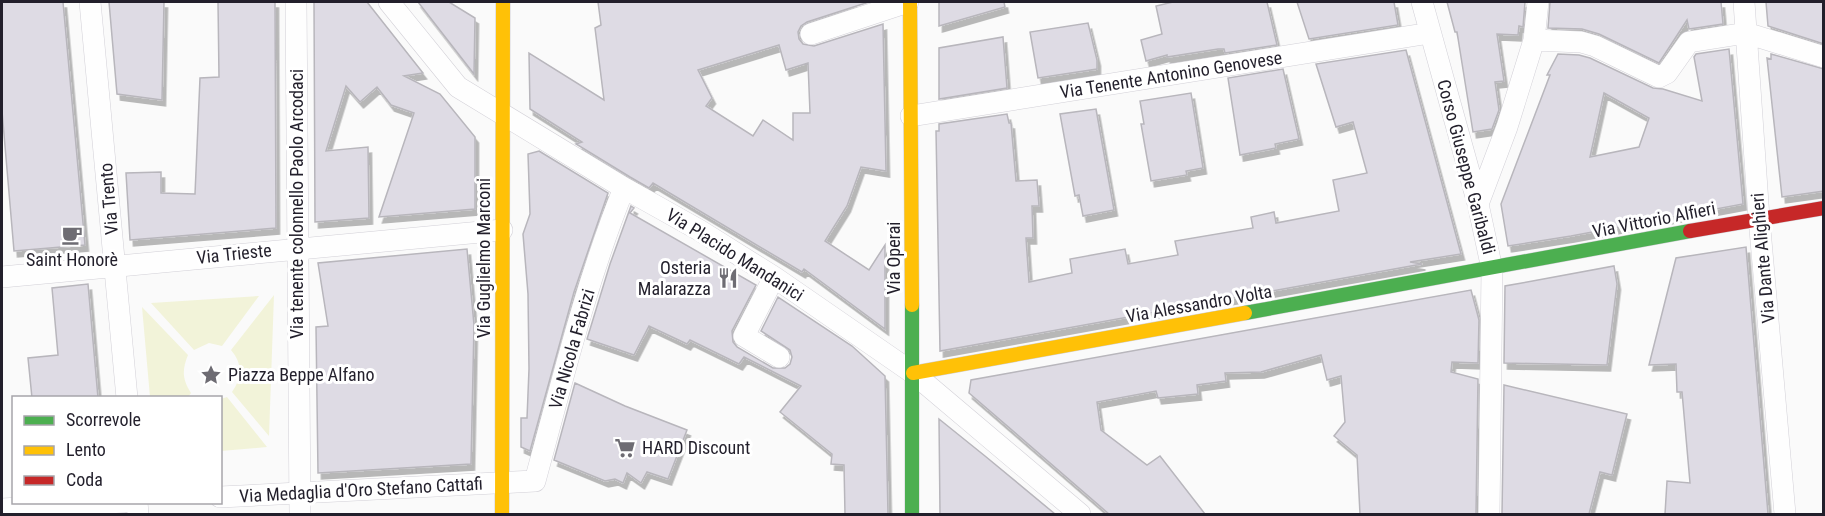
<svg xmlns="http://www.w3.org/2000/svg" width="1825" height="516" font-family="'Roboto Condensed',sans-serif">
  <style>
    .green { fill: #f2f3d9 }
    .building { fill: #dedbe4; stroke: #b8b6bc; stroke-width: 1.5; fill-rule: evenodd; filter: url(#shadow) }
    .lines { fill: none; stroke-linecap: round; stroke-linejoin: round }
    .street-casing { stroke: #d2d0d7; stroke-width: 22 }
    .fast-casing { stroke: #d2d0d7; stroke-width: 15 }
    .slow-casing { stroke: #d2d0d7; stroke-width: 15 }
    .jam-casing { stroke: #d2d0d7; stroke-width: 15 }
    .street { stroke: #fefefe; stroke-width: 21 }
    .fast { stroke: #4caf50; stroke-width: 14 }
    .slow { stroke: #ffc107; stroke-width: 14 }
    .jam { stroke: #c62828; stroke-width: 14 }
    .labels { text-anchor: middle; stroke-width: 6; stroke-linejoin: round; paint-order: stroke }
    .street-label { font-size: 18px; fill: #221f2b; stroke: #fff }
    .poi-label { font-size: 18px; fill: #221f2b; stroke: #fff; text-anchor: start }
  </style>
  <defs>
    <filter id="shadow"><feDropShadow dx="3.5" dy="6" stdDeviation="0" flood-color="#0004"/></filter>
  </defs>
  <rect width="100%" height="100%" fill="#fafafa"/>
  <path class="green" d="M274,295l-5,141 -37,-44c10,-14 11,-28 -1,-42z
    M259,296l-37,50 -13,-3 -15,7 -43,-47z
    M142,307l46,48c-6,15 -6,24 3,38l-3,4h-38z
    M227,397l40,50 -46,4v-52z"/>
  <path class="building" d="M2,2h61l22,243 -71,6 -12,-140z
    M109,2h55l-2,98 -45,-6z
    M218,2h57l1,226 -146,12 -4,-67 35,-1v21l34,1 5,-116 19,-1z
    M314,2h53l56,71 -19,3 36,18 35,43v72l-96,8 35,-104 -23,-8 -14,-18 -17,15 -14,-16 -20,65 42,-4 1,71 -54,4z
    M418,2h31l26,16 -1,56z
    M598,2h271l-62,20 -6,4 -3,6 1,7 4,5 11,2 69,-22 3,147 -25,-4 -14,39 -22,35 44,29 16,-25v84l-81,-60 -2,3 -149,-89 -4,5 -19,-11 -54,-33 6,-2 -52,-33 -1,-56 75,47 -9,-72 6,-3zM779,45l7,25 22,-7 2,50h-17v27l-30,-20 -10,16 -47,-30 6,-8 -14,-28z
    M939,2h65l1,5 -66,19z
    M1173,2h94l10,43 -52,8 -1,-4h-6l-51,8v-2l-21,6 -5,-21 21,-6 -6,-28z
    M1297,2h97l4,23 -89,14z
    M1447,2h78l-2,25 -4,-1 -1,9 -21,-1 7,47 -9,1 4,28 -7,19 -19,3 -16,-100h-2z
    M1550,2h171l2,22 -34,5 -2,-9 -28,43 -60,-29 -17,-5 -34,-1z
    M1766,2h58v42l-56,-18z
    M1088,23l9,37v9l-59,9 -8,-46z
    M1003,37l4,51 -68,11v-51z
    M1729,49l14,155 -172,32 -63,10 -7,-42 49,-129h-3l11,-21 21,1 11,3 63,30 10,1 39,12 -8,-44 2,-3zM1604,93l45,25 -10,29 -49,10z
    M1406,50l55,204 -51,8 12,2 -482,87 -4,-220h3v-7l68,-10 2,9h2l5,58 21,-1 2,26h-7l1,32h-7l3,44 43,-9 -2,-14 55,-10 3,15 50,-9 -3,-14 78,-13 -2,-11 23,-5 2,11 63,-12 -6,-31 34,-7 -14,-51 -17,5 -20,-63z
    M1771,54l53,15v122l-42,6 -15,-139 4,1z
    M1283,69l16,70 -24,5 1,4 -36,7 -12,-77z
    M1191,93l12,75 -17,3 1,4 -36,6 -10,-57h3l-4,-23z
    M1096,109l18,101 -31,6 -4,-21 -4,1 -15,-82z
    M539,151l69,42 -34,99 -44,159 -9,-4v-29h6l2,-49 -1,-75 -5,-60 7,-20 -2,-60z
    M631,206l3,2 -4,5 126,72 -24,46 1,11 4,5 36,21h12l5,-4 2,-7 -2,-7 -29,-19 17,-34 74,49 33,30 3,138h-43l-1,-49 -13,-1 1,-10 -52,-42 21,-26 -57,-29 -5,7 -49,-24 -3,4 -38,-18 -15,29 -47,-16 23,-75z
    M1746,247l22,267h-103l2,-33 23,2 -8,-91h-5l-1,-28 -27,1 27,-107z
    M467,249l7,76 -3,139 -153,9 -2,-146 12,-1 -10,-63z
    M1614,266l3,18 -10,81 -103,-2 1,-77z
    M88,284l10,114h-66l-4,-40 30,-3 -6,-67z
    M1471,290l8,30 -1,43 -26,-1 -1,10 27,7 -2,135h-116l-3,-59 -23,-19 11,-14 -4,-46 -14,4 -6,-25 -60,17 -36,1 1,8 -29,4 1,9 -40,4 -2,-7 -59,11 4,28 46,35 13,-9 45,58h-96l-140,-121 2,-13z
    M575,383l50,23 62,24 -19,49 -21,-7 -6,11 -14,-10 -4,10 -8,-4 -10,2 -51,-21z
    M1504,385l123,29 -15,61 -12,-3 -11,42h-87z
    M939,419l46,37 70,58h-115z"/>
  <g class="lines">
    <g class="street-casing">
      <path id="street" d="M90,2l37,396
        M296,2l4,512
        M389,2l69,85 166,101 75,42 75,47 139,96 167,141
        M1422,2l56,202 14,65 -3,245
        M1744,2l15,216 26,296
        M811,34l97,-32
        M1534,40l47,2 14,4 64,31 8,-4 22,-31 57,-9 78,24
        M911,116l519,-83
        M1478,204l29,-77 27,-87 4,-38
        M2,277l500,-47
        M774,277l-30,59 35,21
        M220,497l315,-16c27,-99 51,-199 89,-293
        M137,502l1,12
        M2,509l122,-7"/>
    </g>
    <g class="fast-casing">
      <path id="fast" d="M1245,313l445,-82
        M912,514v-209"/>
    </g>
    <g class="slow-casing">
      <path id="slow" d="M910,2l2,303
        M913,373l332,-60
        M502,514l1,-512"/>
    </g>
    <g class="jam-casing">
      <path id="jam" d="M1690,231l134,-23"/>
    </g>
    <use href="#street" class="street"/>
    <use href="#fast" class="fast"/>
    <use href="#slow" class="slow"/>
    <use href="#jam" class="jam"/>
  </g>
  <defs>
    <g id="cafe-bare" transform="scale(1.62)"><path d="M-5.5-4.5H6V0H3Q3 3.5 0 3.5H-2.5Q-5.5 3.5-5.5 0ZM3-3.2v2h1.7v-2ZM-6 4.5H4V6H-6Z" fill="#6e6c73" stroke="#fff" stroke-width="2.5" paint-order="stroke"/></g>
    <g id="restaurant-bare" transform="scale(1.62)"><path d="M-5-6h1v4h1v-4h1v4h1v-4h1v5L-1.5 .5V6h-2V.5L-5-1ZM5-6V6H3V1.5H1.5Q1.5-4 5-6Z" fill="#6e6c73" stroke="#fff" stroke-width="2.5" paint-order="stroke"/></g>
    <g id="sight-bare" transform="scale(1.62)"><path d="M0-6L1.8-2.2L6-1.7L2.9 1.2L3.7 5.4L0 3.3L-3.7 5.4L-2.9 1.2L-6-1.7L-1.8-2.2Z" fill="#6e6c73" stroke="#fff" stroke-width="2.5" paint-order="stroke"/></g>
    <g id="supermarket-bare" transform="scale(1.62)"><path d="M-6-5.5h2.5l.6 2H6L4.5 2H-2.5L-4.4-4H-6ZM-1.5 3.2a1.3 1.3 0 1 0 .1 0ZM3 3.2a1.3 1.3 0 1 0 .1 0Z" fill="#6e6c73" stroke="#fff" stroke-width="2.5" paint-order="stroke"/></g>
  </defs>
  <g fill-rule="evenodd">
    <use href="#cafe-bare" x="72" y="235"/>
    <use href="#restaurant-bare" x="728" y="278"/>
    <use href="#sight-bare" x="211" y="375"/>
    <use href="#supermarket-bare" x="625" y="448"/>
  </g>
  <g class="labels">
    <g class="street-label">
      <text transform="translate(1171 75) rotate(-9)" y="6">Via Tenente Antonino Genovese</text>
      <text transform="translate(1466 167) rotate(75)" y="6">Corso Giuseppe Garibaldi</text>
      <text transform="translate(109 199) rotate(-95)" y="6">Via Trento</text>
      <text transform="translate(297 204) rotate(-90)" y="6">Via tenente colonnello Paolo Arcodaci</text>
      <text transform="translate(1654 220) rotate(-11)" y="6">Via Vittorio Alfieri</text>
      <text transform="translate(234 254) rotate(-6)" y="6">Via Trieste</text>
      <text transform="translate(735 255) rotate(32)" y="6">Via Placido Mandanici</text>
      <text transform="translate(484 258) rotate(-90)" y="6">Via Guglielmo Marconi</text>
      <text transform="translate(894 258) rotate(-90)" y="6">Via Operai</text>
      <text transform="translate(1763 258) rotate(-95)" y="6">Via Dante Alighieri</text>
      <text transform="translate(1199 304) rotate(-10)" y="6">Via Alessandro Volta</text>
      <text transform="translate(572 349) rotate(-74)" y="6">Via Nicola Fabrizi</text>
      <text transform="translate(361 490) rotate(-3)" y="6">Via Medaglia d'Oro Stefano Cattafi</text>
    </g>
    <g class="poi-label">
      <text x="72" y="266" text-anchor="middle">Saint Honorè</text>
      <text x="711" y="274" text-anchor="end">Osteria<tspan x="711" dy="21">Malarazza</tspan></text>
      <text x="228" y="381">Piazza Beppe Alfano</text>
      <text x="642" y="454">HARD Discount</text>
    </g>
  </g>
  <rect width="1825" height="516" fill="none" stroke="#221f2b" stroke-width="6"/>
  <rect x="12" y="396" width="210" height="108" fill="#ffffff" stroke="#a7a5aa" stroke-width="1.5"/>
  <rect x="24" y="416" width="30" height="9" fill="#4caf50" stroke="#a7a5aa" stroke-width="1.5"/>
  <text x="66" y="426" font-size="18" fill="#221f2b">Scorrevole</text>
  <rect x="24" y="446" width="30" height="9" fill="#ffc107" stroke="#a7a5aa" stroke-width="1.5"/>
  <text x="66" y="456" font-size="18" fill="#221f2b">Lento</text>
  <rect x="24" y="476" width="30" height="9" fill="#c62828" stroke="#a7a5aa" stroke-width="1.5"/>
  <text x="66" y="486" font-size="18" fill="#221f2b">Coda</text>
</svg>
